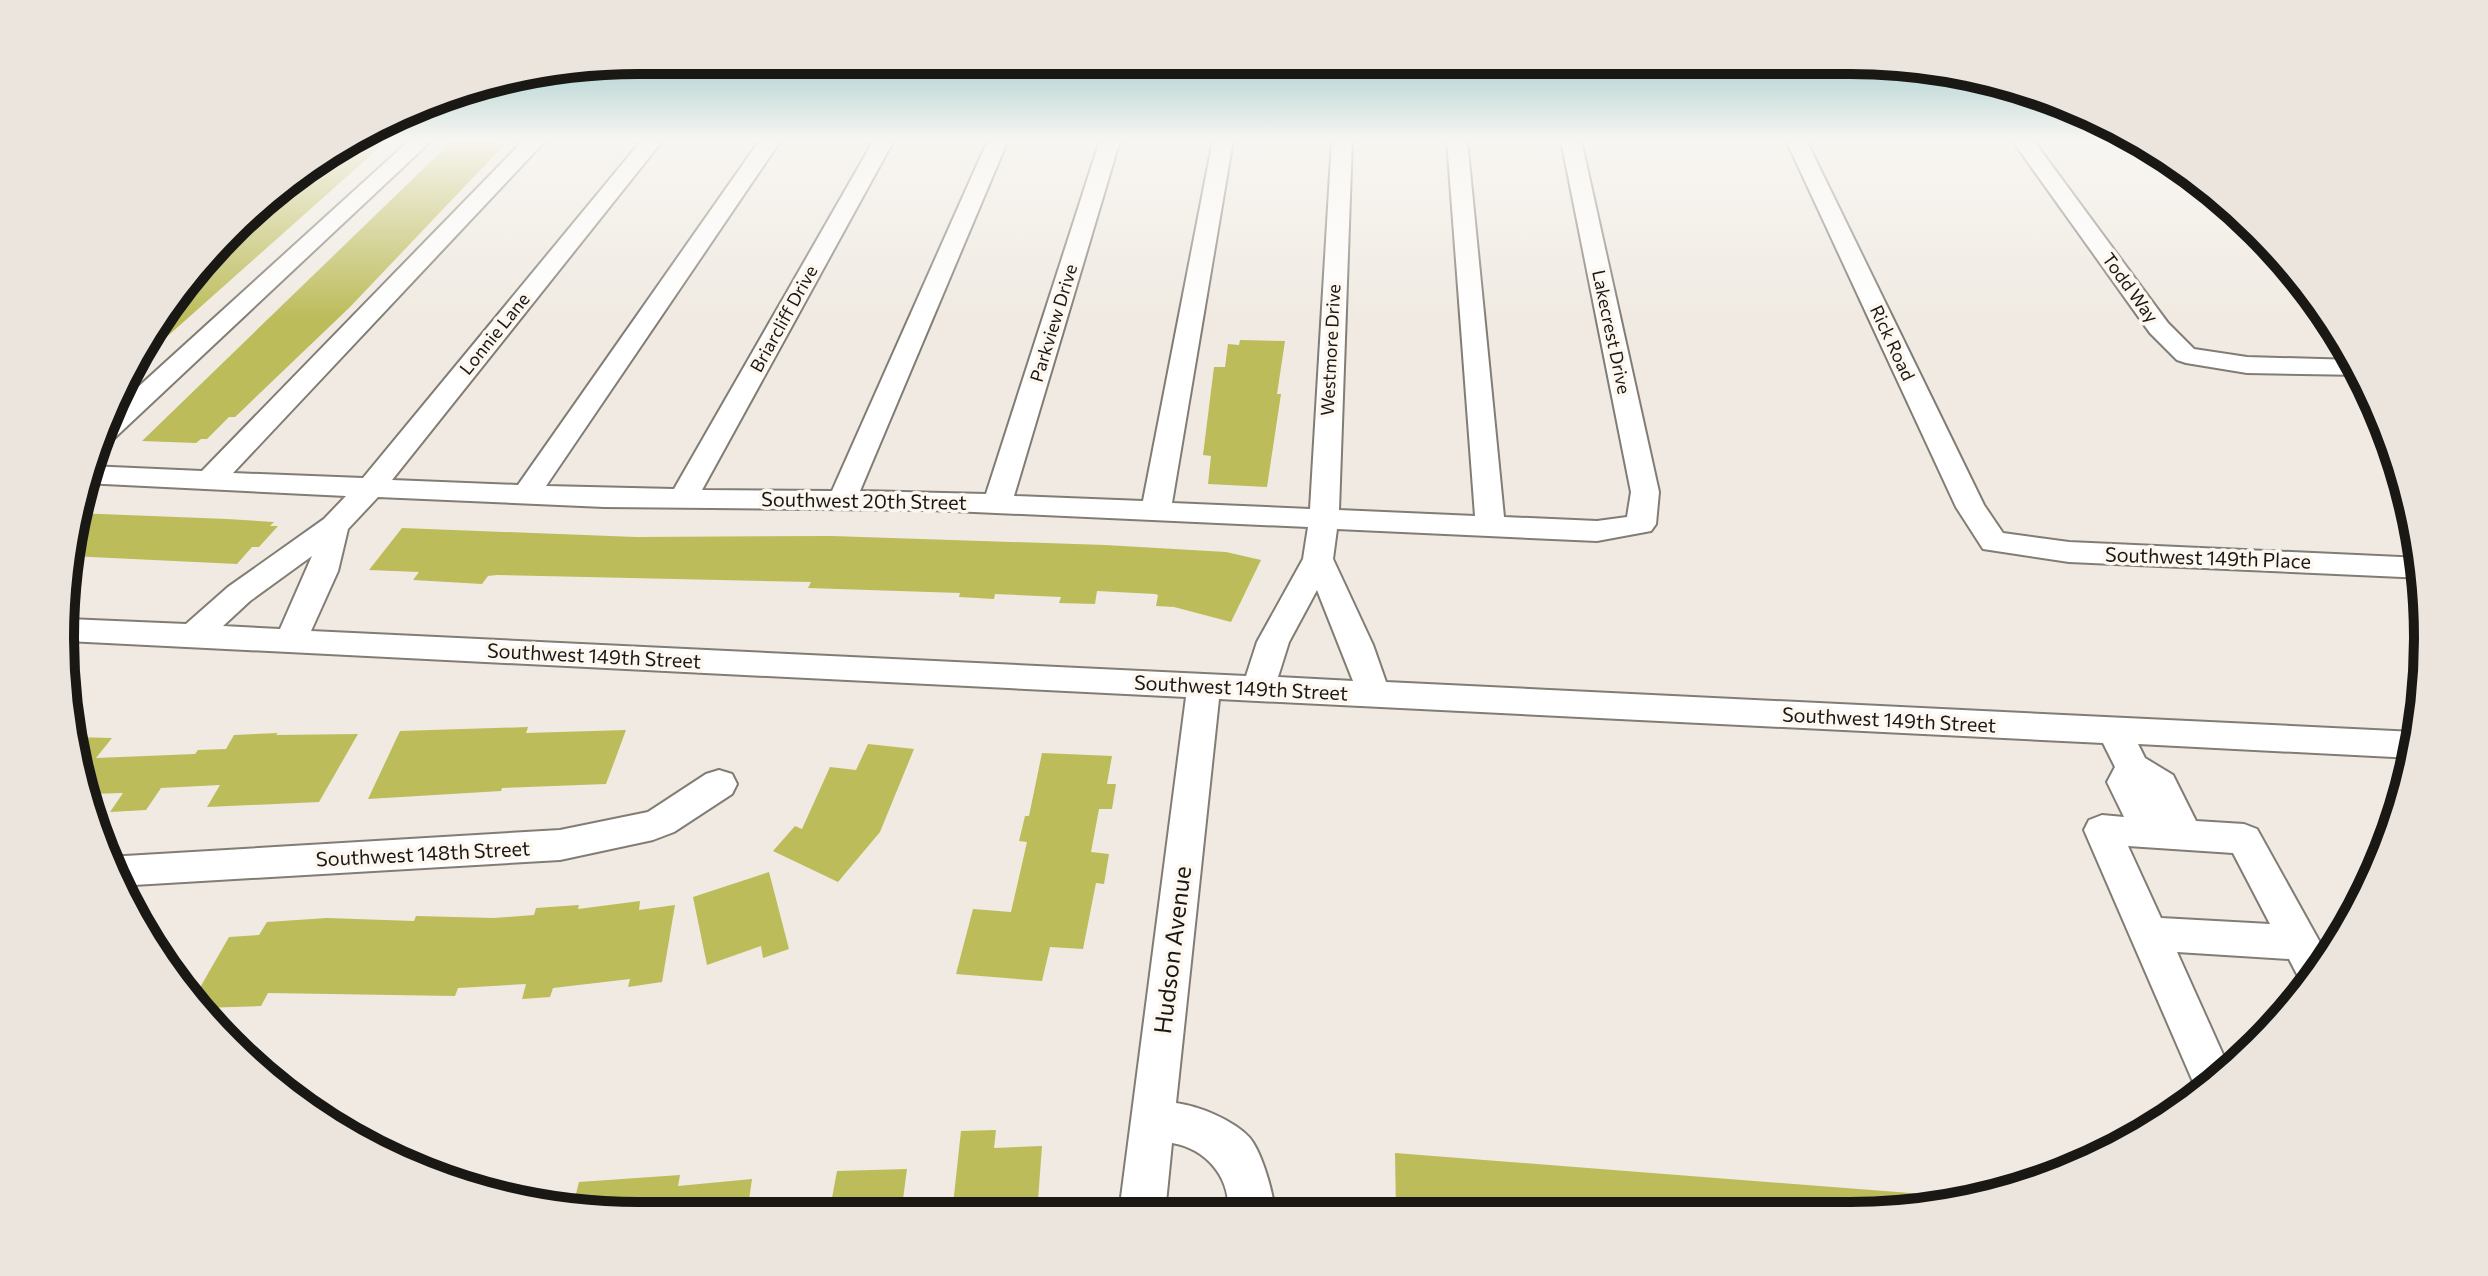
<svg xmlns="http://www.w3.org/2000/svg" width="2488" height="1276" font-family="Commissioner,sans-serif">
  <style>
    .building { fill: #bcbc5a }
    .lines { fill: none; stroke-linecap: round; stroke-linejoin: round }
    .minor-casing { stroke: #817c74; stroke-width: 4 }
    .minor { fill: #fff; fill-rule: evenodd }
    .labels { text-anchor: middle; stroke-width: 7; stroke-linejoin: round; paint-order: stroke }
    .far-street-label { font-size: 18px; fill: #1a1815; stroke: #fdf7ef }
    .street-label { font-size: 20px; fill: #1a1815; stroke: #fdf7ef }
    .near-street-label { font-size: 24px; fill: #1a1815; stroke: #fdf7ef }
    .rim { fill: none; stroke: #1a1815; stroke-width: 10 }
  </style>
  <rect width="100%" height="100%" fill="#f0eae2"/>
  <path class="building" d="M359,140h29l-254,226 -2,-2 25,-47 108,-115 35,-30z
    M453,140h49l-4,4h7l-155,163 -115,110h-6l-22,22h-6l-5,4 -54,-2z
    M1240,340l45,1 -8,53h4l-14,93 -59,-3 3,-28 -8,-1 11,-88h11l3,-23 11,1z
    M75,513l152,6 47,3 -4,4h8l-19,21h-7l-15,17 -167,-8 8,-9 -8,-1z
    M402,528l234,9 196,-1 273,9 121,7 35,8 -30,62 -57,-15 -18,-1 2,-11 -3,-1 -58,-3 -2,13 -36,-1 2,-6 -66,-3 -1,5 -35,-2 1,-4 -152,-5 3,-6 -314,-7 -9,1 -6,8 -69,-4 6,-8 -50,-2z
    M528,727l-2,6 100,-3 -20,54 -104,4 -1,3 -133,8 32,-68z
    M278,733l-2,2 82,-1 -39,68 -112,5 13,-22 -59,3 -15,22 -36,2 13,-19 -34,1 -17,-57 40,1 -16,20 99,-4 3,-4 28,-1 8,-14z
    M868,744l46,5 -34,83 -42,50 -65,-31 22,-25 7,3 28,-62 26,3z
    M1042,753l70,3 -5,28h9l-4,25h-13l-8,43 18,2 -5,30 -8,-1 -13,66 -33,-2 -8,34 -86,-7 17,-65 38,3 16,-70 -8,-1 6,-25h4z
    M769,872l20,77 -26,9 -2,-12 -54,19 -14,-68z
    M640,901l-1,9 36,-5 -13,77 -34,5 2,-8 -77,9 -3,9 -28,2 4,-15 -68,4 -3,8 -187,-3 -7,13 -59,2 -8,-10 35,-61 30,-2 8,-13 60,-4 87,3 2,-5 78,2 40,-3 2,-7 43,-3 -1,4z
    M996,1130l-2,18 48,-2 -5,68h-85l9,-83z
    M1395,1153l528,41 -1,17 -526,1z
    M907,1169l-6,45h-72l8,-43z
    M680,1175l-2,11 74,-7 -5,35 -146,1 -29,-5 7,-28z"/>
  <g class="lines">
    <g class="minor-casing">
      <path id="minor" d="M410,140h22l-325,305 -12,2 9,-29z
        M524,140h22l-313,333 130,5 279,-338h21l-271,340 126,5 242,-345h21l-235,346 128,3 200,-349h20l-192,350 130,1 156,-351h20l-148,351 126,3 114,-354h20l-106,356 129,5 70,-361h20l-61,363 138,6 22,-369h20l-13,370 136,6 -28,-376h20l37,377 93,4 30,-4 4,-25 -70,-352h20l78,352 -3,32 -5,7 -54,10 -260,-12 -4,30 40,86 13,37 1029,50 2,1 -4,25 -275,-14 7,14 28,17 23,46 48,3 13,5 70,126 -20,31 -5,-2 -13,-25 -112,-7 53,118 -30,28 -116,-268 5,-10 13,-5 22,2 -17,-35 8,-15 -12,-24 -884,-44 -43,404c23,3 57,17 73,34 12,13 26,59 25,76h-46c3,-35 -21,-64 -56,-70l-7,70h-46l67,-516 -1119,-56 1,-22 118,5 42,-37 96,-68 22,-23 -262,-13 5,-17 113,5zM378,497l226,10 326,3 378,17 -5,32 -46,83 -11,34 -935,-45 27,-60 10,-42zM312,556l-32,73 -57,-3 27,-25zM1317,590l36,91 -75,-4 11,-35zM2128,846l105,7 37,71 -109,-6z
        M1786,140h20l178,365 19,28 66,9 353,16 2,20 -355,-16 -86,-13 -27,-42z
        M2012,140h21l135,183 26,26 53,8 109,3 6,15 -115,-2 -61,-10 -9,-3 -27,-27z
        M719,770l13,4 5,10 -5,10 -58,38 -21,8 -93,20 -443,26 -9,-29 452,-27 88,-18 58,-38z"/>
    </g>
    <use href="#minor" class="minor"/>
  </g>
  <linearGradient id="sky" x2="0" y2="1"><stop stop-color="#7cb8ba"/><stop offset="0.44" stop-color="#f8f6f2"/><stop offset="1" stop-color="#f8f6f2" stop-opacity="0"/></linearGradient>
  <rect width="2488" height="319" fill="url(#sky)"/>
  <g class="labels">
    <g class="far-street-label">
      <text transform="translate(2130 288) rotate(54)" y="6">Todd Way</text>
      <text transform="translate(784 319) rotate(-61)" y="6">Briarcliff Drive</text>
      <text transform="translate(1054 323) rotate(-73)" y="6">Parkview Drive</text>
      <text transform="translate(1611 332) rotate(78)" y="6">Lakecrest Drive</text>
      <text transform="translate(495 334) rotate(-51)" y="6">Lonnie Lane</text>
      <text transform="translate(1892 343) rotate(65)" y="6">Rick Road</text>
      <text transform="translate(1331 350) rotate(-87)" y="6">Westmore Drive</text>
    </g>
    <g class="street-label">
      <text transform="translate(864 501) rotate(1)" y="7">Southwest 20th Street</text>
      <text transform="translate(2208 558) rotate(2)" y="7">Southwest 149th Place</text>
      <text transform="translate(594 656) rotate(3)" y="7">Southwest 149th Street</text>
      <text transform="translate(1241 688) rotate(3)" y="7">Southwest 149th Street</text>
      <text transform="translate(1889 720) rotate(3)" y="7">Southwest 149th Street</text>
      <text transform="translate(423 854) rotate(-3)" y="7">Southwest 148th Street</text>
    </g>
    <g class="near-street-label">
      <text transform="translate(1173 950) rotate(-83)" y="8">Hudson Avenue</text>
    </g>
  </g>
  <path d="M0 0H2488V1276H0ZM638 74H1850A564 564 0 0 1 2414 638V638A564 564 0 0 1 1850 1202H638A564 564 0 0 1 74 638V638A564 564 0 0 1 638 74Z" fill="#ebe5de" fill-rule="evenodd"/>
  <path class="rim" d="M638 74H1850A564 564 0 0 1 2414 638V638A564 564 0 0 1 1850 1202H638A564 564 0 0 1 74 638V638A564 564 0 0 1 638 74Z"/>
</svg>
